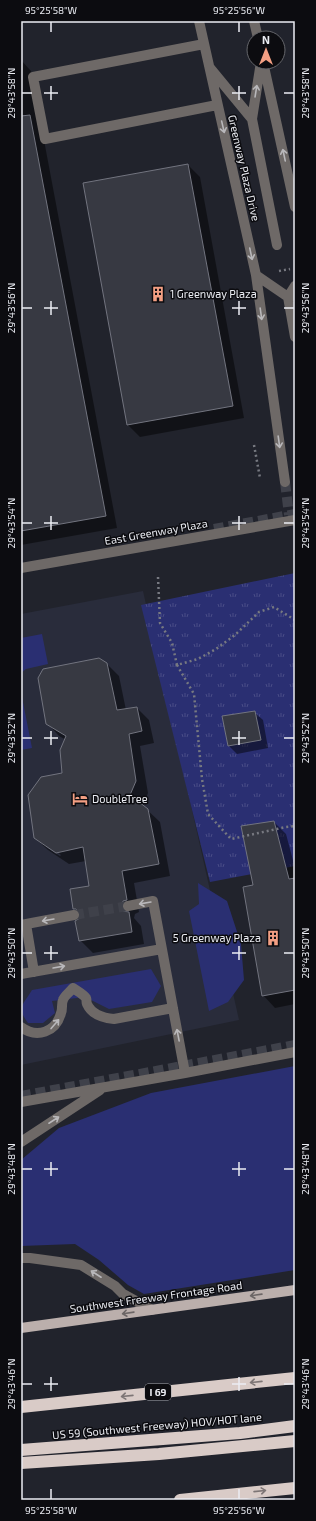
<svg xmlns="http://www.w3.org/2000/svg" width="316" height="1521" font-family="'Exo 2',sans-serif">
  <style>
    .built { fill: #292c3b }
    .grass { fill: #2a2f72 }
    .park { fill: url(#park-tufts) }
    .shadow { fill: #0007; fill-rule: evenodd }
    .building { fill: #373942; stroke: #72747f }
    .lines { fill: none; stroke-linecap: round; stroke-linejoin: round }
    .minor-tunnel { stroke: #3f414a; stroke-width: 10; stroke-dasharray: 10 5; stroke-linecap: butt }
    .path { stroke: #777981; stroke-width: 2.5; stroke-dasharray: 2 3; stroke-linecap: butt }
    .minor { stroke: #6e6967; stroke-width: 10 }
    .major { stroke: #bbafac; stroke-width: 10 }
    .highway { stroke: #d9cbc7; stroke-width: 12 }
    .oneway { stroke: #b9b8bb }
    .oneway2 { stroke: #6c6666 }
    .oneway3 { stroke: #7d7575 }
    .ticks { fill: none; stroke: #ebedf3; stroke-width: 1.5 }
    .labels { text-anchor: middle; stroke-width: 3; stroke-linejoin: round; paint-order: stroke }
    .shield { fill: #0c0c10; stroke: #a8aaaf; stroke-width: 1 }
    .shield-label { font-size: 10px; font-weight: bold; fill: #ebedf3 }
    .street-label { font-size: 11px; fill: #ebedf3; stroke: #0c0c10 }
    .poi-label { font-size: 11px; fill: #ebedf3; stroke: #0c0c10; text-anchor: start }
    .neatline { fill: none; stroke: #ebedf3; stroke-width: 1.5 }
    .ticks-label { font-size: 10px; text-anchor: middle; fill: #ebedf3 }
  </style>
  <defs>
    <pattern id="park-tufts" width="24" height="20" patternUnits="userSpaceOnUse"><rect width="24" height="20" fill="#2a2f72"/><path d="M3 7l-1-3M5 7V3M7 7l1-3M15 17l-1-3M17 17v-4M19 17l1-3" fill="none" stroke="#494d87"/></pattern>
  </defs>
  <rect width="100%" height="100%" fill="#21232c"/>
  <path class="built" d="M143,591l96,429 -218,45v-451z"/>
  <path class="grass" d="M42,634l6,30 -22,5 -5,4v-35z
    M21,692l11,56 -11,2z
    M198,883l29,18 14,43 3,36 -16,22 -19,9 -20,-100 10,-7z
    M151,969l10,17 -9,16 -43,7 -24,-12 -33,4 3,12 -12,10h-15c-12,-16 -5,-18 4,-33z
    M295,1066v204l-151,24 -16,-9 -29,-25 -24,-16 -54,2v-86l38,-32 92,-35z"/>
  <path class="park" d="M295,573v293l-85,16 -69,-277z"/>
  <path class="shadow" d="M21,60l10,11 86,457 -96,17z
    M188,165l12,12 44,241 -104,19 -12,-12 -44,-241z
    M107,664l12,12 7,34 11,-2 12,12 5,23 -14,3 8,47 -5,13 17,16 10,54 -36,7 5,29 -4,2 -1,4 7,8 3,18 -51,9 -13,-13 1,-25 -7,-7 16,-22 -4,-25 -17,3 -21,-14 -13,-12 29,-64 2,-34 -7,-4 -12,-13zM46,844l15,11 -1,1 -14,-9z
    M254,712l9,8 5,28 -31,6 -8,-8z
    M274,822l12,12 9,34v136l-20,4 -12,-13z"/>
  <path class="building" d="M30,115l76,401 -85,15v-415z
    M188,164l45,242 -106,19 -44,-242z
    M99,658l8,5 10,47 20,-3 5,24 -13,3 7,47 -6,14 18,14 11,55 -37,7 5,29 -4,1 -1,6 1,4 6,1 3,20 -53,9 -4,-20 5,-3v-5l-4,-4h-3l-3,-20 19,-3 -6,-39 -27,6 -22,-15 -6,-43 13,-18 21,-4 -2,-23 6,-14 -20,-12 -8,-46 5,-9z
    M255,711l6,29 -33,6 -6,-30z
    M274,821l15,58 6,-1v112l-33,6 -19,-109 10,-2 -12,-59z"/>
  <g class="lines">
    <path class="minor-tunnel" d="M285,482l4,33
      M214,529l81,-15
      M74,915l54,-9
      M21,1096l274,-51"/>
    <path class="path" d="M279,271l11,-2
      M254,445l6,33
      M158,577l2,46 12,20 5,22 21,-6 18,-10 19,-14 24,-23 15,-5 21,13
      M177,665l17,29 8,85 6,35 23,25 55,-12 9,-1"/>
    <path class="minor" d="M199,21l57,254 32,22 7,-1
      M254,21l4,17
      M204,44l-171,33 12,62 172,-34
      M261,62l-9,57 25,126
      M263,62l32,145
      M210,68l42,51
      M256,275l29,207
      M295,286l-7,11 7,40
      M21,568l274,-48
      M128,906l25,-5 32,172
      M26,924l8,48
      M21,925l53,-10
      M21,974l141,-25
      M21,1027c16,12 35,5 40,-14 2,-4 0,-9 2,-13 1,-4 7,-8 10,-12 4,3 10,6 13,10 1,2 0,4 1,6 5,11 16,14 27,15l59,-11
      M21,1102l164,-29 110,-21
      M21,1142l79,-52
      M21,1258h9l51,7 34,21 8,8 29,16"/>
    <path class="major" d="M21,1328l274,-38"/>
    <path class="highway" d="M21,1407l274,-29
      M21,1450l219,-17 55,-7
      M21,1463l138,-9 136,-13
      M180,1500l115,-12"/>
  </g>
  <defs><path id="oneway-shaft" d="M-6 0H5M1.5-3L5.5 0L1.5 3" fill="none" stroke-width="1.6" stroke-linecap="round" stroke-linejoin="round"/></defs>
  <g class="oneway">
    <use href="#oneway-shaft" transform="translate(256 91) rotate(-81)"/>
    <use href="#oneway-shaft" transform="translate(223 127) rotate(77)"/>
    <use href="#oneway-shaft" transform="translate(284 155) rotate(-102)"/>
    <use href="#oneway-shaft" transform="translate(251 254) rotate(78)"/>
    <use href="#oneway-shaft" transform="translate(261 314) rotate(82)"/>
    <use href="#oneway-shaft" transform="translate(279 442) rotate(82)"/>
    <use href="#oneway-shaft" transform="translate(145 903) rotate(170)"/>
    <use href="#oneway-shaft" transform="translate(48 920) rotate(170)"/>
    <use href="#oneway-shaft" transform="translate(59 967) rotate(-10)"/>
    <use href="#oneway-shaft" transform="translate(55 1024) rotate(-49)"/>
    <use href="#oneway-shaft" transform="translate(178 1035) rotate(-101)"/>
    <use href="#oneway-shaft" transform="translate(54 1120) rotate(-33)"/>
    <use href="#oneway-shaft" transform="translate(96 1274) rotate(-147)"/>
  </g>
  <g class="oneway2">
    <use href="#oneway-shaft" transform="translate(256 1295) rotate(172)"/>
    <use href="#oneway-shaft" transform="translate(128 1313) rotate(172)"/>
  </g>
  <g class="oneway3">
    <use href="#oneway-shaft" transform="translate(256 1382) rotate(174)"/>
    <use href="#oneway-shaft" transform="translate(127 1396) rotate(174)"/>
    <use href="#oneway-shaft" transform="translate(260 1491) rotate(-6)"/>
  </g>
  <path class="ticks" d="M51,22v10M239,22v10M51,86v14M239,86v14M22,93h10M44,93h14M232,93h14M284,93h10M51,301v14M239,301v14M22,308h10M44,308h14M232,308h14M284,308h10M51,516v14M239,516v14M22,523h10M44,523h14M232,523h14M284,523h10M51,731v14M239,731v14M22,738h10M44,738h14M232,738h14M284,738h10M51,946v14M239,946v14M22,953h10M44,953h14M232,953h14M284,953h10M51,1162v14M239,1162v14M22,1169h10M44,1169h14M232,1169h14M284,1169h10M51,1377v14M239,1377v14M22,1384h10M44,1384h14M232,1384h14M284,1384h10M51,1489v10M239,1489v10"/>
  <defs>
    <g id="building-bare" transform="scale(1.2)"><path d="M-4-6H4V6H1V3H-1V6H-4ZM-2.5-4.3h1.7v1.8h-1.7ZM.8-4.3h1.7v1.8H.8ZM-2.5-1h1.7V.8h-1.7ZM.8-1h1.7V.8H.8Z" fill="#f39f83" stroke="#0c0c10" stroke-width="2.5" paint-order="stroke"/></g>
    <g id="hotel-bare" transform="scale(1.2)"><path d="M-6-4.5h1.5V1H6V5H4.5V3h-9V5H-6ZM-4 0a1.8 1.8 0 1 1 3.6 0ZM.5 0V-2.5h3Q6-2.5 6 0Z" fill="#f39f83" stroke="#0c0c10" stroke-width="2.5" paint-order="stroke"/></g>
  </defs>
  <g fill-rule="evenodd">
    <use href="#building-bare" x="158" y="294"/>
    <use href="#hotel-bare" x="80" y="799"/>
    <use href="#building-bare" x="273" y="938"/>
  </g>
  <g class="labels">
    <rect class="shield" x="145" y="1384" width="26" height="16" rx="3"/>
    <g class="shield-label">
      <text x="158" y="1396">I 69</text>
    </g>
    <g class="street-label">
      <text transform="translate(244 168) rotate(77)" y="4">Greenway Plaza Drive</text>
      <text transform="translate(156 532) rotate(-10)" y="4">East Greenway Plaza</text>
      <text transform="translate(156 1297) rotate(-8)" y="4">Southwest Freeway Frontage Road</text>
      <text transform="translate(157 1426) rotate(-5)" y="4">US 59 (Southwest Freeway) HOV/HOT lane</text>
    </g>
    <g class="poi-label">
      <text x="170" y="298">1 Greenway Plaza</text>
      <text x="92" y="803">DoubleTree</text>
      <text x="261" y="942" text-anchor="end">5 Greenway Plaza</text>
    </g>
  </g>
  <rect width="316" height="1521" fill="none" stroke="#0c0c10" stroke-width="44"/>
  <g transform="translate(266 50)"><circle r="19" fill="#0c0c10" stroke="#65666b"/>
  <path d="M0-3L7 15L0 10L-7 15Z" fill="#f39f83"/>
  <text y="-6" font-size="11" font-weight="bold" text-anchor="middle" fill="#ebedf3">N</text>
  </g>
  <rect x="22" y="22" width="272" height="1477" class="neatline"/>
  <g class="ticks-label">
    <text x="51" y="14">95°25'58"W</text>
    <text x="239" y="14">95°25'56"W</text>
    <text transform="translate(11 93) rotate(-90)" y="4">29°43'58"N</text>
    <text transform="translate(305 93) rotate(-90)" y="4">29°43'58"N</text>
    <text transform="translate(11 308) rotate(-90)" y="4">29°43'56"N</text>
    <text transform="translate(305 308) rotate(-90)" y="4">29°43'56"N</text>
    <text transform="translate(11 523) rotate(-90)" y="4">29°43'54"N</text>
    <text transform="translate(305 523) rotate(-90)" y="4">29°43'54"N</text>
    <text transform="translate(11 738) rotate(-90)" y="4">29°43'52"N</text>
    <text transform="translate(305 738) rotate(-90)" y="4">29°43'52"N</text>
    <text transform="translate(11 953) rotate(-90)" y="4">29°43'50"N</text>
    <text transform="translate(305 953) rotate(-90)" y="4">29°43'50"N</text>
    <text transform="translate(11 1169) rotate(-90)" y="4">29°43'48"N</text>
    <text transform="translate(305 1169) rotate(-90)" y="4">29°43'48"N</text>
    <text transform="translate(11 1384) rotate(-90)" y="4">29°43'46"N</text>
    <text transform="translate(305 1384) rotate(-90)" y="4">29°43'46"N</text>
    <text x="51" y="1514">95°25'58"W</text>
    <text x="239" y="1514">95°25'56"W</text>
  </g>
</svg>
